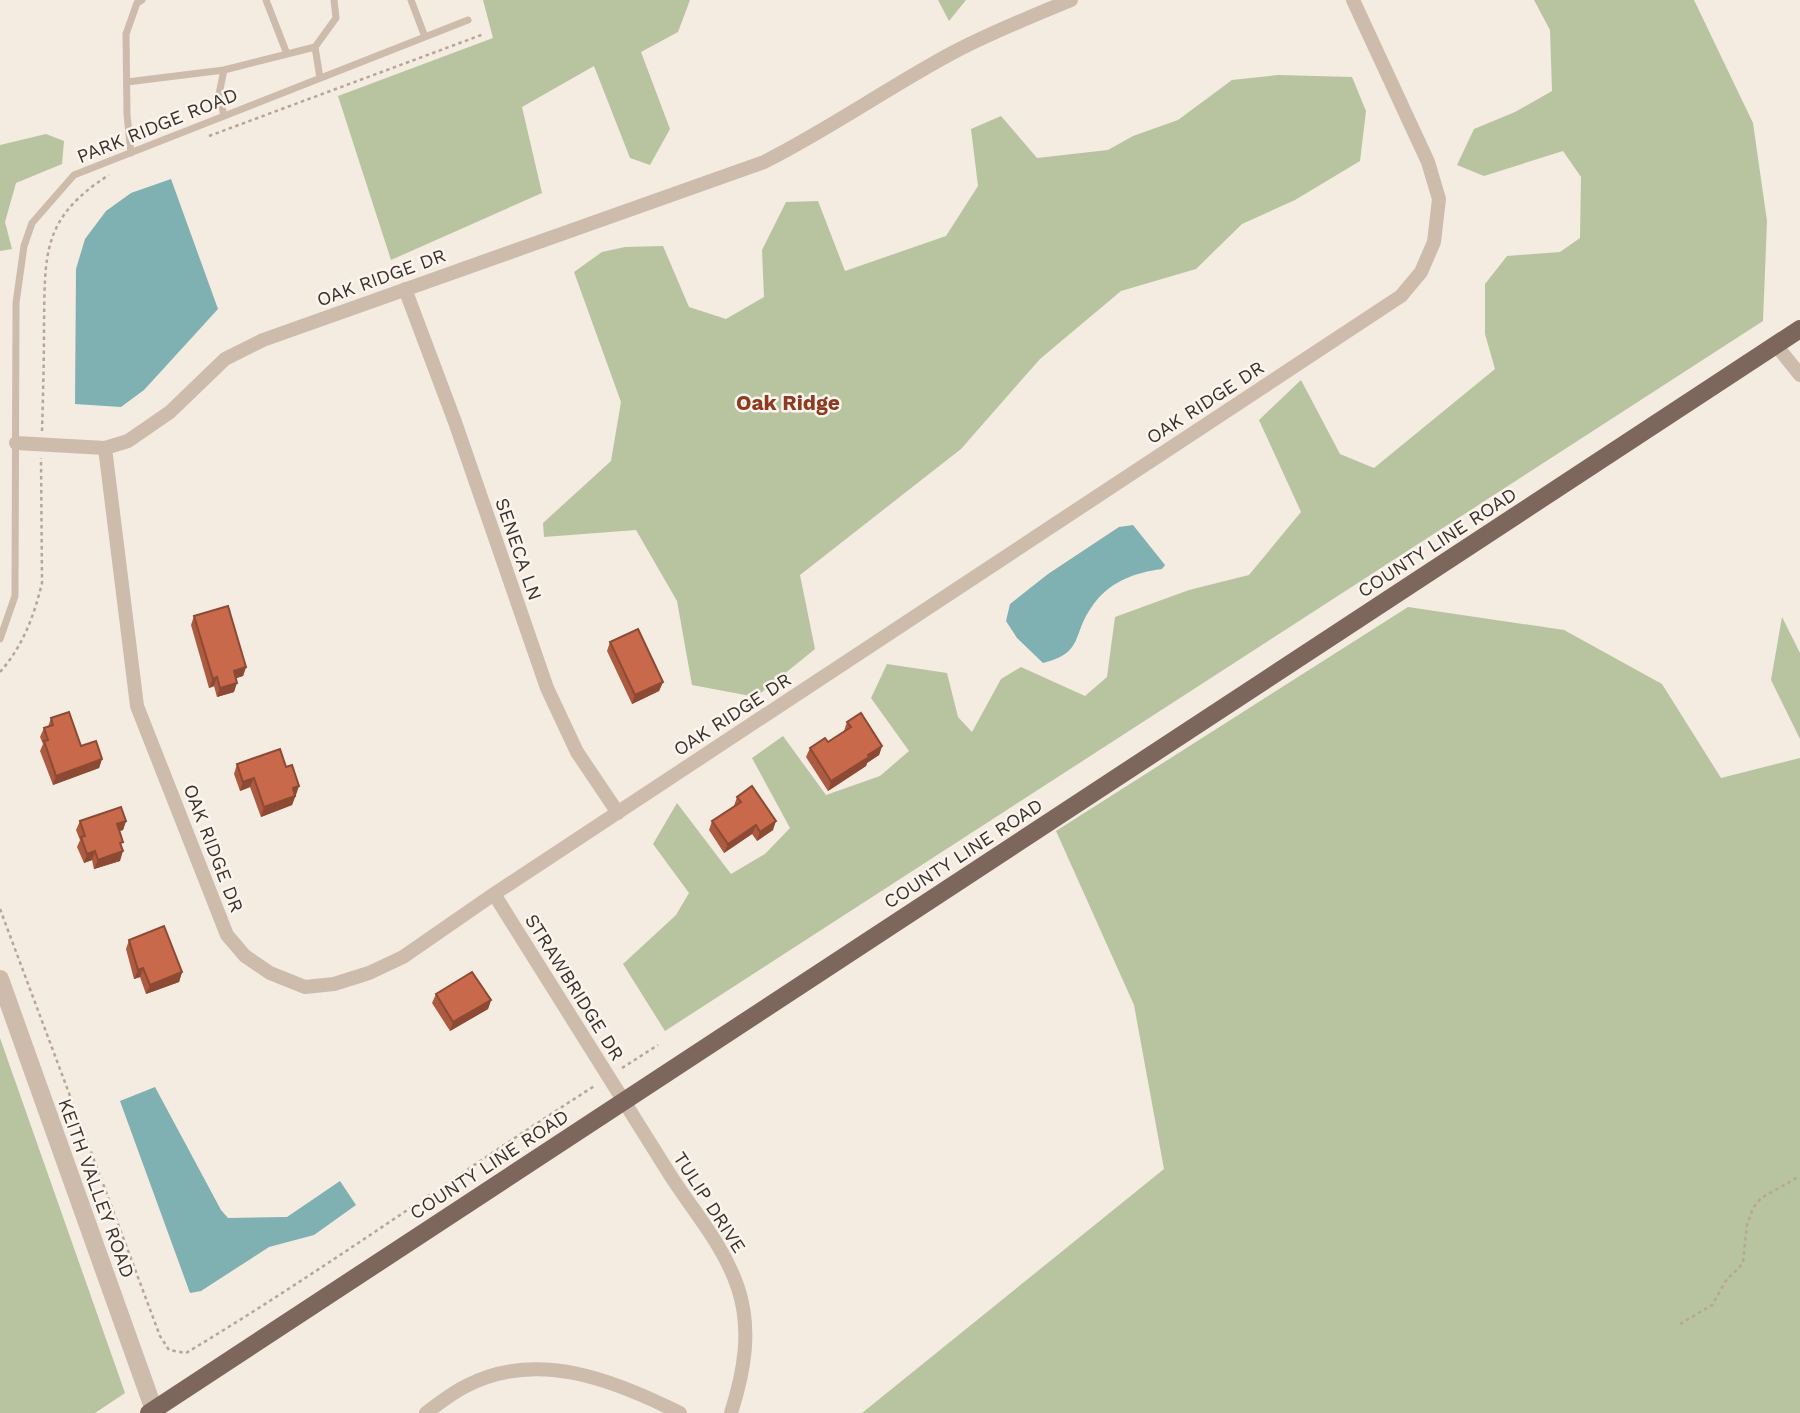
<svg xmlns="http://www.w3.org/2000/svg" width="1800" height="1413" font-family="'Work Sans',sans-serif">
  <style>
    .green { fill: #b8c4a0 }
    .water { fill: #7fb0b2 }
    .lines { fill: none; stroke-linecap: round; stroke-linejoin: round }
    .path { stroke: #b9a596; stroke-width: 2.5; stroke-dasharray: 3.5 3.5; stroke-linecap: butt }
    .service { stroke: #cdbbac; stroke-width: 7 }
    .minor { stroke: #cdbbac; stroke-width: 14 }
    .tertiary { stroke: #cdbbac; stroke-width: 18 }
    .primary { stroke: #7d675c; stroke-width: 18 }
    .wall { fill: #ac5a40 }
    .shaded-wall { fill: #8c4a34 }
    .building { fill: #c8694b; stroke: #8c4a34; stroke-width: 2 }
    .labels { text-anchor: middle; stroke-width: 5; stroke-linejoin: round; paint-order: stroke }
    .street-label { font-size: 19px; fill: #3b302b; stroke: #fbf5ee }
    .neighbourhood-label { font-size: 21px; font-weight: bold; fill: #8c3b22; stroke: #fbf5ee }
  </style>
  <rect width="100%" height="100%" fill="#f4ebe1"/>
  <path class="green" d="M483,0h207l-12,32 -37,20 29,77 -20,36 -20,-7 -36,-92 -72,41 20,86 -151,67 -53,-164 155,-58z
    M938,0h28l-17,21z
    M1534,0h160l59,123 14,98 -4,100 -1098,710 -42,-67 53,-49 13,-22 -36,-49 24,-41 54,71 34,-20 25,-26 -38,-70 31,-22 43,59 54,-19 29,-25 -38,-53 16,-34 60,9 11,44 14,15 29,-53 20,-12 64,29 22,-19 8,-60 74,-27 60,-15 52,-63 -42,-92 42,-40 39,74 34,14 121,-99 -10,-35v-50l22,-28 53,-4 20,-14 1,-61 -18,-26 -79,25 -27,-11 17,-36 41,-17 37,-21 -2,-61z
    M1278,75l74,2 14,34 -6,50 -65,39 -53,24 -46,45 -75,22 -81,68 -79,90 -161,126 15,74 -59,48 -64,-12 -15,-84 -41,-71 -92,7 -1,-14 68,-62 10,-59 -47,-130 28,-20 23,-5 38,-1 26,61 37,12 38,-22 -2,-47 24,-48 32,-1 27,70 101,-35 32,-50 -7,-57 30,-13 36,42 71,-8 25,-14 45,-16 54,-40z
    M46,134l18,7 -2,23 -46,19 -11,39 7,27 -12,2v-106z
    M1408,607l156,23 98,54 59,94 79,-20v655h-938l302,-244 -30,-164 -78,-174z
    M1782,617l18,36v86l-29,-59z
    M0,1038l125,355 -30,20h-95z"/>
  <path class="water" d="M171,179l47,130 -74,81 -23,17 -46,-3 1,-135 9,-30 21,-28 25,-18z
    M1133,525l32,40 -3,4c-29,4 -54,13 -71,39 -19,27 -7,45 -48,55l-26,-25 -11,-17 4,-17 38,-30 71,-47z
    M155,1087l66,123 7,8 59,-1 53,-36 16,24 -42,30 -45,12 -68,44 -11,2 -70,-192z"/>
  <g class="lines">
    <path class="path" d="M209,136l275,-102
      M42,431c1,-34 2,-69 2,-103 1,-73 -3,-110 65,-153
      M0,672c23,-26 34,-56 42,-89l-1,-125
      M0,909l160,427 9,14 17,3c140,-84 272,-180 410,-268
      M622,1068l36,-23
      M1680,1324l32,-19 15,-26 12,-11 4,-7 4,-36 6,-17 8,-10 39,-22"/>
    <path class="service" d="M266,0l21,54
      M411,0l14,37
      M320,78l-5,-31 21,-29 -2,-18
      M127,82l97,-12
      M224,116l-5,-22 5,-24 91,-23
      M131,153l-4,-38 -1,-81 11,-31 5,-3
      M0,639l15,-43 1,-293 8,-57 8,-23 42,-48 394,-155"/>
    <path class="minor" d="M405,289l50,133 92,266 30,64 41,61
      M1776,345l24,30
      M16,443l89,5 32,258 90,229 18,21 25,17 35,14 29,-3 35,-11 34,-16 91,-63 907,-598 20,-24 13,-30 5,-43 -11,-37 -75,-162
      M105,448l23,-7 42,-29 55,-53 38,-19 501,-178c66,-33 126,-76 190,-110 38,-20 78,-36 117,-52
      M494,894c58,92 115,184 173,276 24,39 56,73 71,118 14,42 6,84 -7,125
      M426,1413c13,-10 26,-20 40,-27 71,-37 148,-6 214,27"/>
    <path class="tertiary" d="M0,979l154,431"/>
    <path class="primary" d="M149,1413l1651,-1084"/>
  </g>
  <path class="wall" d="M194,616l52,51 -3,9 -7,2 -2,14 -17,5 -3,-11 -5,2 -18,-63z
    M610,642l53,40 -4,9 -27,13 -25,-53z
    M51,718l30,28 21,13 -3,9 -46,17 -13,-34 3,-7 -3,-7 4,-9 4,-1z
    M847,722l35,24 -3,9 -12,8 -1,3 -38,25 -22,-34 4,-9 18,-6 16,-11z
    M237,764l49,3 10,28 -4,10 -31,12 -11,-30 -10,4 -6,-17z
    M737,797l36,33 -16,11 -5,-7 -28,19 -15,-23 3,-9 22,-15z
    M80,821h46l-3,9 -4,1 2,16 -1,14 -26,8 -2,-9 -8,3 -7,-16 3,-7 -4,-10z
    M129,940l53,32 -3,10 -33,12 -6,-17 -6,2 -8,-30z
    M436,994l55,6 -3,9 -38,22 -18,-28z"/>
  <path class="shaded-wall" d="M246,667l-3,9 -12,4 3,-9z
    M217,677l-3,9 -5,2 4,-9z
    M663,682l-4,9 -27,13 3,-9z
    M237,683l-3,9 -17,5 3,-9z
    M882,746l-3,9 -12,8 -1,3 -38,25 3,-10z
    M102,759l-3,9 -46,17 3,-9z
    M254,778l-4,9 -10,4 3,-9z
    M299,786l-3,9 -7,2 4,-9z
    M295,796l-3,9 -31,12 3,-10z
    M126,821l-3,9 -9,3 3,-9z
    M776,821l-3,9 -16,11 3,-9z
    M756,825l-4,9 -28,19 4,-9z
    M95,851l-3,9 -8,3 3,-9z
    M123,851l-3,10 -26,8 4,-9z
    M143,968l-3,9 -6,2 4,-9z
    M182,972l-3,10 -33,12 4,-9z
    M491,1000l-3,9 -38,22 3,-9z"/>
  <path class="building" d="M228,606l18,61 -12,4 3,12 -17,5 -3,-11 -4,2 -19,-63z
    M638,629l25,53 -28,13 -25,-53z
    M69,712l12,34 15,-5 6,18 -46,17 -12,-35 4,-1 -4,-12 9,-3 -2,-7z
    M861,713l21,33 -14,9 1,2 -38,24 -21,-33 15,-10 3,4 23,-15 -4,-5z
    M280,749l6,18 6,-2 7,21 -6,2 2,8 -31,11 -10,-29 -11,4 -6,-18z
    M752,786l24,35 -16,11 -4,-7 -28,19 -16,-23 29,-19 -4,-5z
    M121,807l5,14 -9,3 6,18 -3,1 3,8 -25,9 -3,-9 -8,3 -6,-17 4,-1 -5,-15z
    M164,926l18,46 -32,13 -7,-17 -5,2 -9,-30z
    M472,972l19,28 -38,22 -17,-28z"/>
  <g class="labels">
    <g class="street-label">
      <text transform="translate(157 125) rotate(-22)" y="7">PARK RIDGE ROAD</text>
      <text transform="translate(381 277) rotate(-20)" y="7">OAK RIDGE DR</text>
      <text transform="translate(1205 402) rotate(-33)" y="7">OAK RIDGE DR</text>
      <text transform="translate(1437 542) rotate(-33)" y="7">COUNTY LINE ROAD</text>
      <text transform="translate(519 549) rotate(71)" y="7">SENECA LN</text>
      <text transform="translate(732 714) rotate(-33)" y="7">OAK RIDGE DR</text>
      <text transform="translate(214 848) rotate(69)" y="7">OAK RIDGE DR</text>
      <text transform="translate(963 853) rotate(-33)" y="7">COUNTY LINE ROAD</text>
      <text transform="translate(575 987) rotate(58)" y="7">STRAWBRIDGE DR</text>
      <text transform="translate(489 1164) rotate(-33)" y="7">COUNTY LINE ROAD</text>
      <text transform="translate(97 1188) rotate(70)" y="7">KEITH VALLEY ROAD</text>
      <text transform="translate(710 1202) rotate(57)" y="7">TULIP DRIVE</text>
    </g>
    <g class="neighbourhood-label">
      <text x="788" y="410">Oak Ridge</text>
    </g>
  </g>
</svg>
